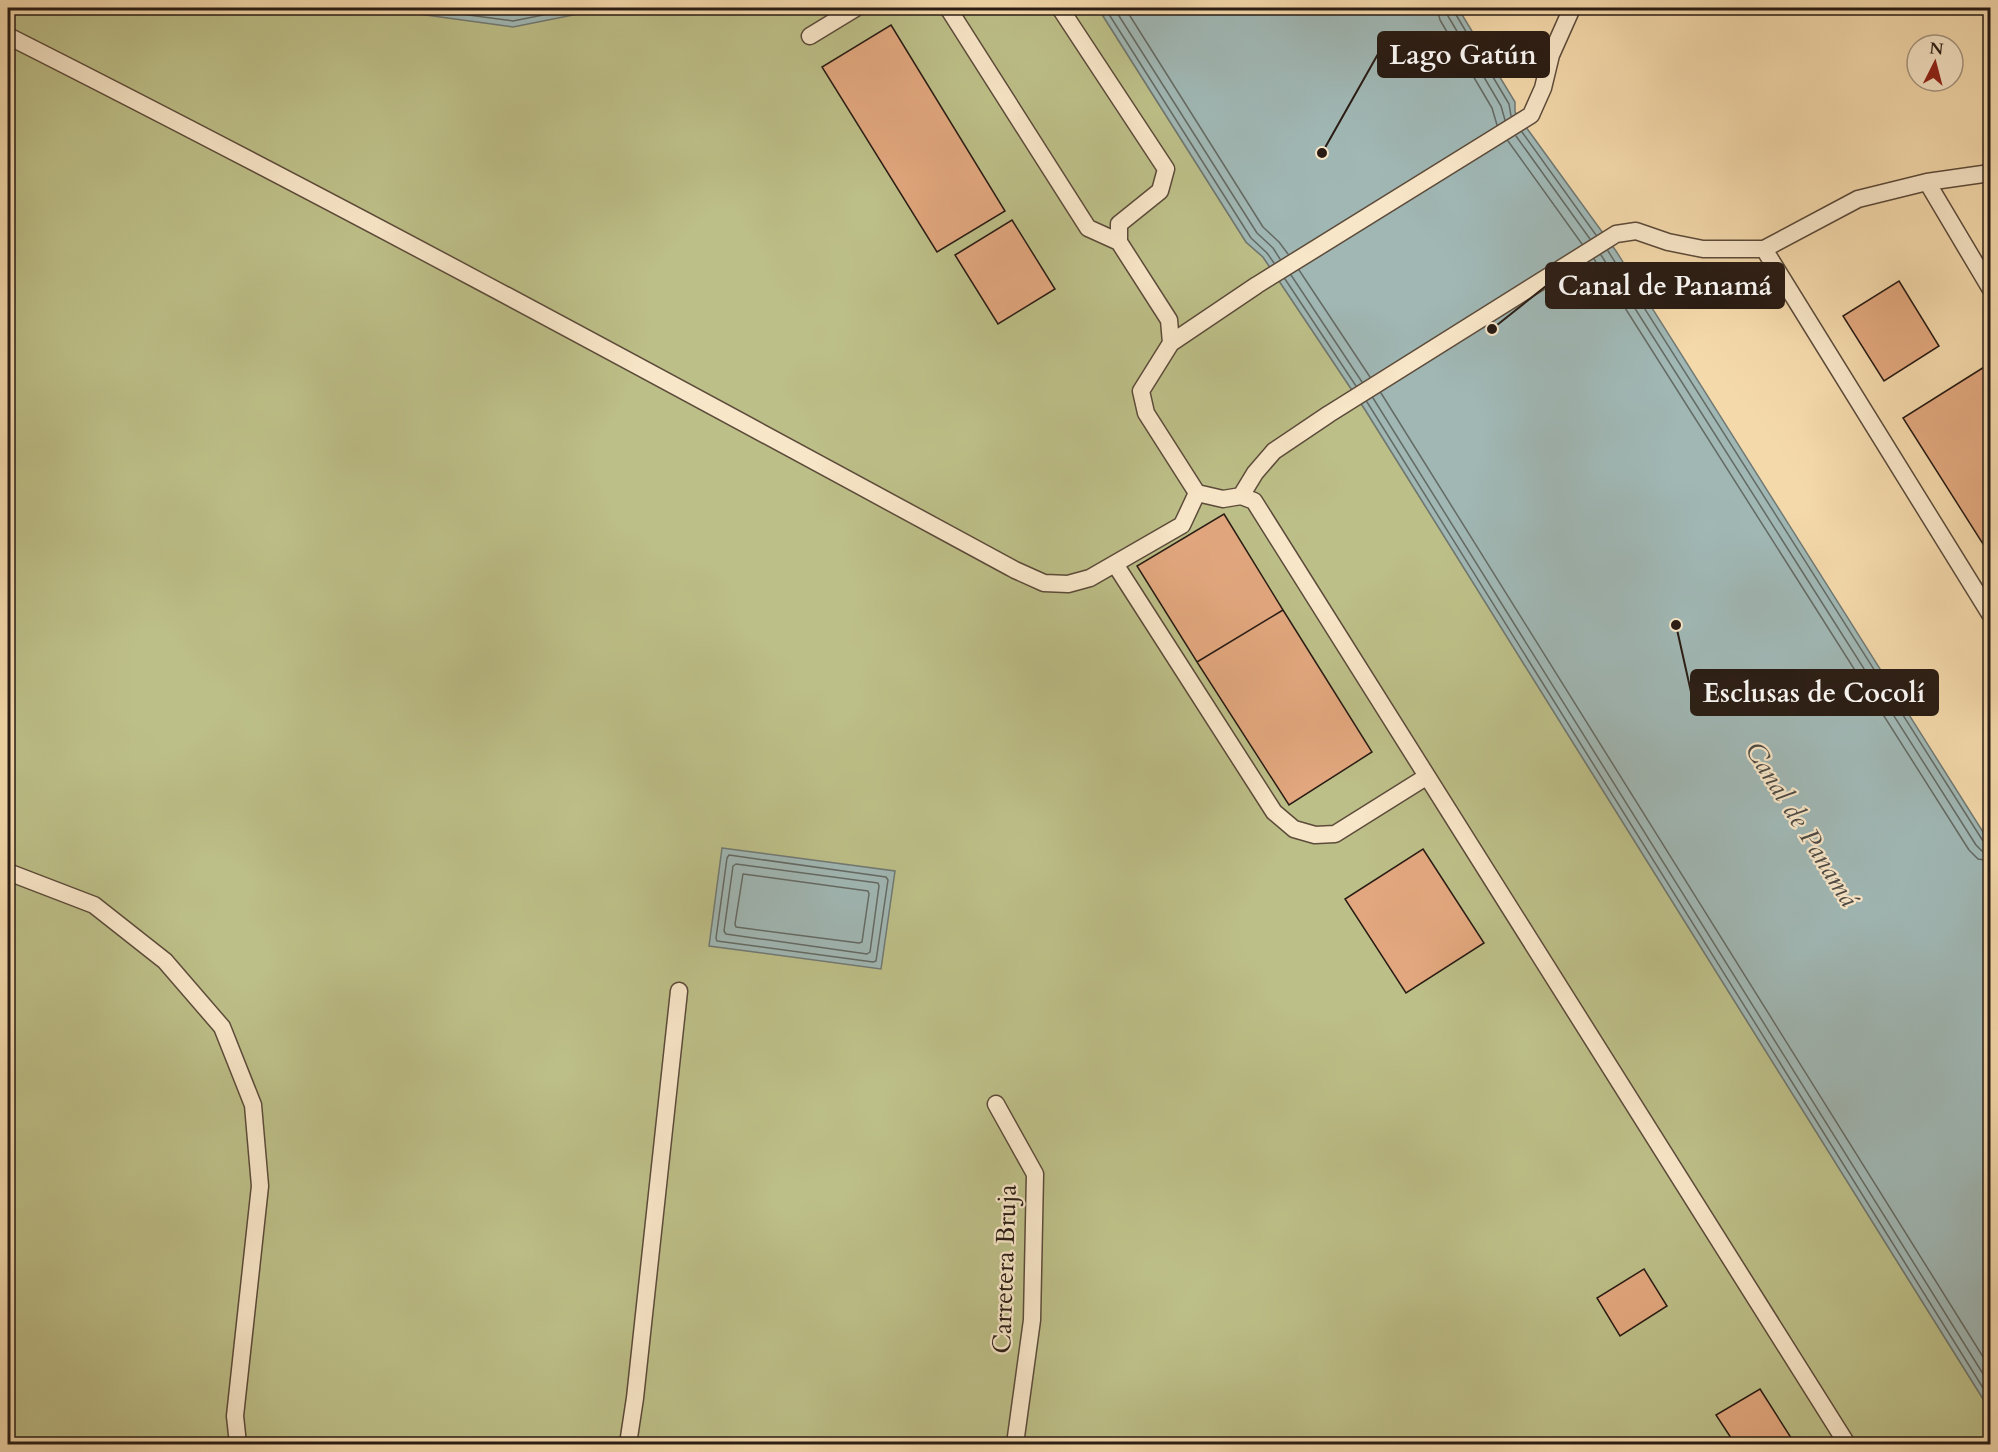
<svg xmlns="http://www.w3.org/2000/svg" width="1998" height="1452" font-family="Cardo,serif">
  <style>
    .green { fill: #bdbf88; stroke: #736e4e; stroke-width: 1.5 }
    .water { fill: #a0b7b4; stroke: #707974; stroke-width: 1.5 }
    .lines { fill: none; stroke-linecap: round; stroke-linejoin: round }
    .shore { stroke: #646a64; stroke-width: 1.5 }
    .building { fill: #e2a77e; stroke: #291c14; stroke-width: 1.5 }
    .service-casing { stroke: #5c4b3a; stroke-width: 19 }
    .service { stroke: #f8e6c8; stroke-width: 16 }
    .labels { text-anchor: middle; stroke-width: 4.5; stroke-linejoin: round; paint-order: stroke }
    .street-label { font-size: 26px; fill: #291c14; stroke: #f8e6c8 }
    .water-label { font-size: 27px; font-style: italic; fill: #4d4a44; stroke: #f8e6c8 }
    .leader { fill: none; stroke: #291c14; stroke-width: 2 }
    .callout-dot { fill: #291c14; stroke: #f8e6c8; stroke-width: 2 }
    .callout { fill: #291c14; stroke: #291c14; stroke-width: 2 }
    .callout-label { font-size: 27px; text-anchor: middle; font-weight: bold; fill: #fff }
  </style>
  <rect width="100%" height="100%" fill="#f4d9ab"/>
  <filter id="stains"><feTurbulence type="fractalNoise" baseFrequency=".00333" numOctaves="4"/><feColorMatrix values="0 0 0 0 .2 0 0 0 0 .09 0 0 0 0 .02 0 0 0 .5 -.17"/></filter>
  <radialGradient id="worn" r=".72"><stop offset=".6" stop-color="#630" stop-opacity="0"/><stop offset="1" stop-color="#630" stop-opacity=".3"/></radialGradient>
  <path class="green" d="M8,8h390l13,5h172l13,-5h502l148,234 17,15 101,151 626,1002v34h-1982z"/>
  <path class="water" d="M398,8h198l-13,5 -70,14 -102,-14z
    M1098,8h360l57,94v10l101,139 374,592v567l-626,-1002 -101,-151 -17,-15z
    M722,848l173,23 -14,98 -172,-23z"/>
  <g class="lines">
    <path class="shore" d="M415,8l98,13 65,-13
      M468,8l44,6 30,-6
      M1105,8l146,230 16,15 7,10
      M1114,8l143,225 16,15 7,11
      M1125,8l138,219 16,15 9,12
      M1437,8l3,12 52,88 5,17
      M1446,8l2,8 53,90 4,14
      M1454,8l1,5 54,91 2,12
      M1522,132l74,103
      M1516,136l74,103
      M1508,141l74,103
      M1608,251l375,590 7,4
      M1601,255l375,590 6,6 8,1
      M1594,259l375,591 9,9 12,2
      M1299,270l71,107
      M1291,275l71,107
      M1285,279l71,107
      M1381,393l609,975
      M1373,398l617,987
      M1367,402l623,997
      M729,855l157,22 2,3 -12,81 -3,1 -156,-21 -1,-3 11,-80z
      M736,864l142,19 1,3 -9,66 -3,2 -141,-20 -2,-3 9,-65z
      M743,874l125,17 1,3 -7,48 -3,1 -123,-16 -1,-3z"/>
  </g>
  <path class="building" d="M1981,8h9v14z
    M891,25l114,186 -68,41 -115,-185z
    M1012,220l43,69 -57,35 -43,-69z
    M1899,281l40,65 -55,35 -41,-65z
    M1989,364l1,3v188l-87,-137z
    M1224,514l59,96 -86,52 -60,-96z
    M1283,610l89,142 -83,53 -92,-143z
    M1423,849l61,94 -78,50 -61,-94z
    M1644,1269l23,37 -47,30 -23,-38z
    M1760,1389l35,55h-60l-19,-29z"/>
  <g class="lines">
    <g class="service-casing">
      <path id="service" d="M948,8l140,220 31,14
        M1060,8l106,161 -6,22 -41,33v18l50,78 2,23 -30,48 5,22 51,80 26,6 18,-3 13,5 593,943
        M8,36c339,171 673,353 1007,534l29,13 24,1 22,-6 92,-53 15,-32
        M810,36l46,-28
        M1927,182l63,106
        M1764,249l226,365
        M1171,343l86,-58 274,-170 12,-27 8,-33 21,-47
        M1241,496l14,-23 19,-22 55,-37 287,-180 20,-3 32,11 35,7h61l94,-50 69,-17 63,-9
        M1115,564l159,248 20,17 21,6 20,-1 91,-57
        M8,872l86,33 71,56 57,66 31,78 7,81 -25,230 3,28
        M996,1104l39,70 -3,146 -17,124
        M628,1444l7,-46 44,-407"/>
    </g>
    <use href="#service" class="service"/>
  </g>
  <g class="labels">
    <g class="street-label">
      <text transform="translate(1004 1269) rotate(-88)" y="9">Carretera Bruja</text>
    </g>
    <g class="water-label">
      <text transform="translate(1802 824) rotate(58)" y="9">Canal de Panamá</text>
    </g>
  </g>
  <path class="leader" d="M1322 153L1378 54M1492 329L1546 286M1676 625L1691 692"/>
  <g class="callout-dot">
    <circle cx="1322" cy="153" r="6"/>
    <circle cx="1492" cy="329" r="6"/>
    <circle cx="1676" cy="625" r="6"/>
  </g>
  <g class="callout">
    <rect x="1378" y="32" width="171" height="45" rx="6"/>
    <rect x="1546" y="263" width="238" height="45" rx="6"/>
    <rect x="1691" y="670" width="247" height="45" rx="6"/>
  </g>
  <g class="callout-label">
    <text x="1463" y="64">Lago Gatún</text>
    <text x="1665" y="295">Canal de Panamá</text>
    <text x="1814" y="702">Esclusas de Cocolí</text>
  </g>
  <rect width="1998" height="1452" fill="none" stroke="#f4d9ab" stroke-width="30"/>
  <rect x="9" y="9" width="1980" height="1434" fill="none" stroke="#291c14" stroke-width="3"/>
  <rect x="15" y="15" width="1968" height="1422" fill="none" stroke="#291c14" stroke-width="1.5"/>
  <g transform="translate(1935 63) rotate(6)"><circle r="28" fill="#f8e6c8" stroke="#a59580" stroke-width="1.5"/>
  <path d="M0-4.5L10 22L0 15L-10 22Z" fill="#8f2418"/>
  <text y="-9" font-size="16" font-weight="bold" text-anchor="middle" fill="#291c14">N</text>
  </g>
  <rect width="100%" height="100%" filter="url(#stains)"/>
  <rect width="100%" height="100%" fill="url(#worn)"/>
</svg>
